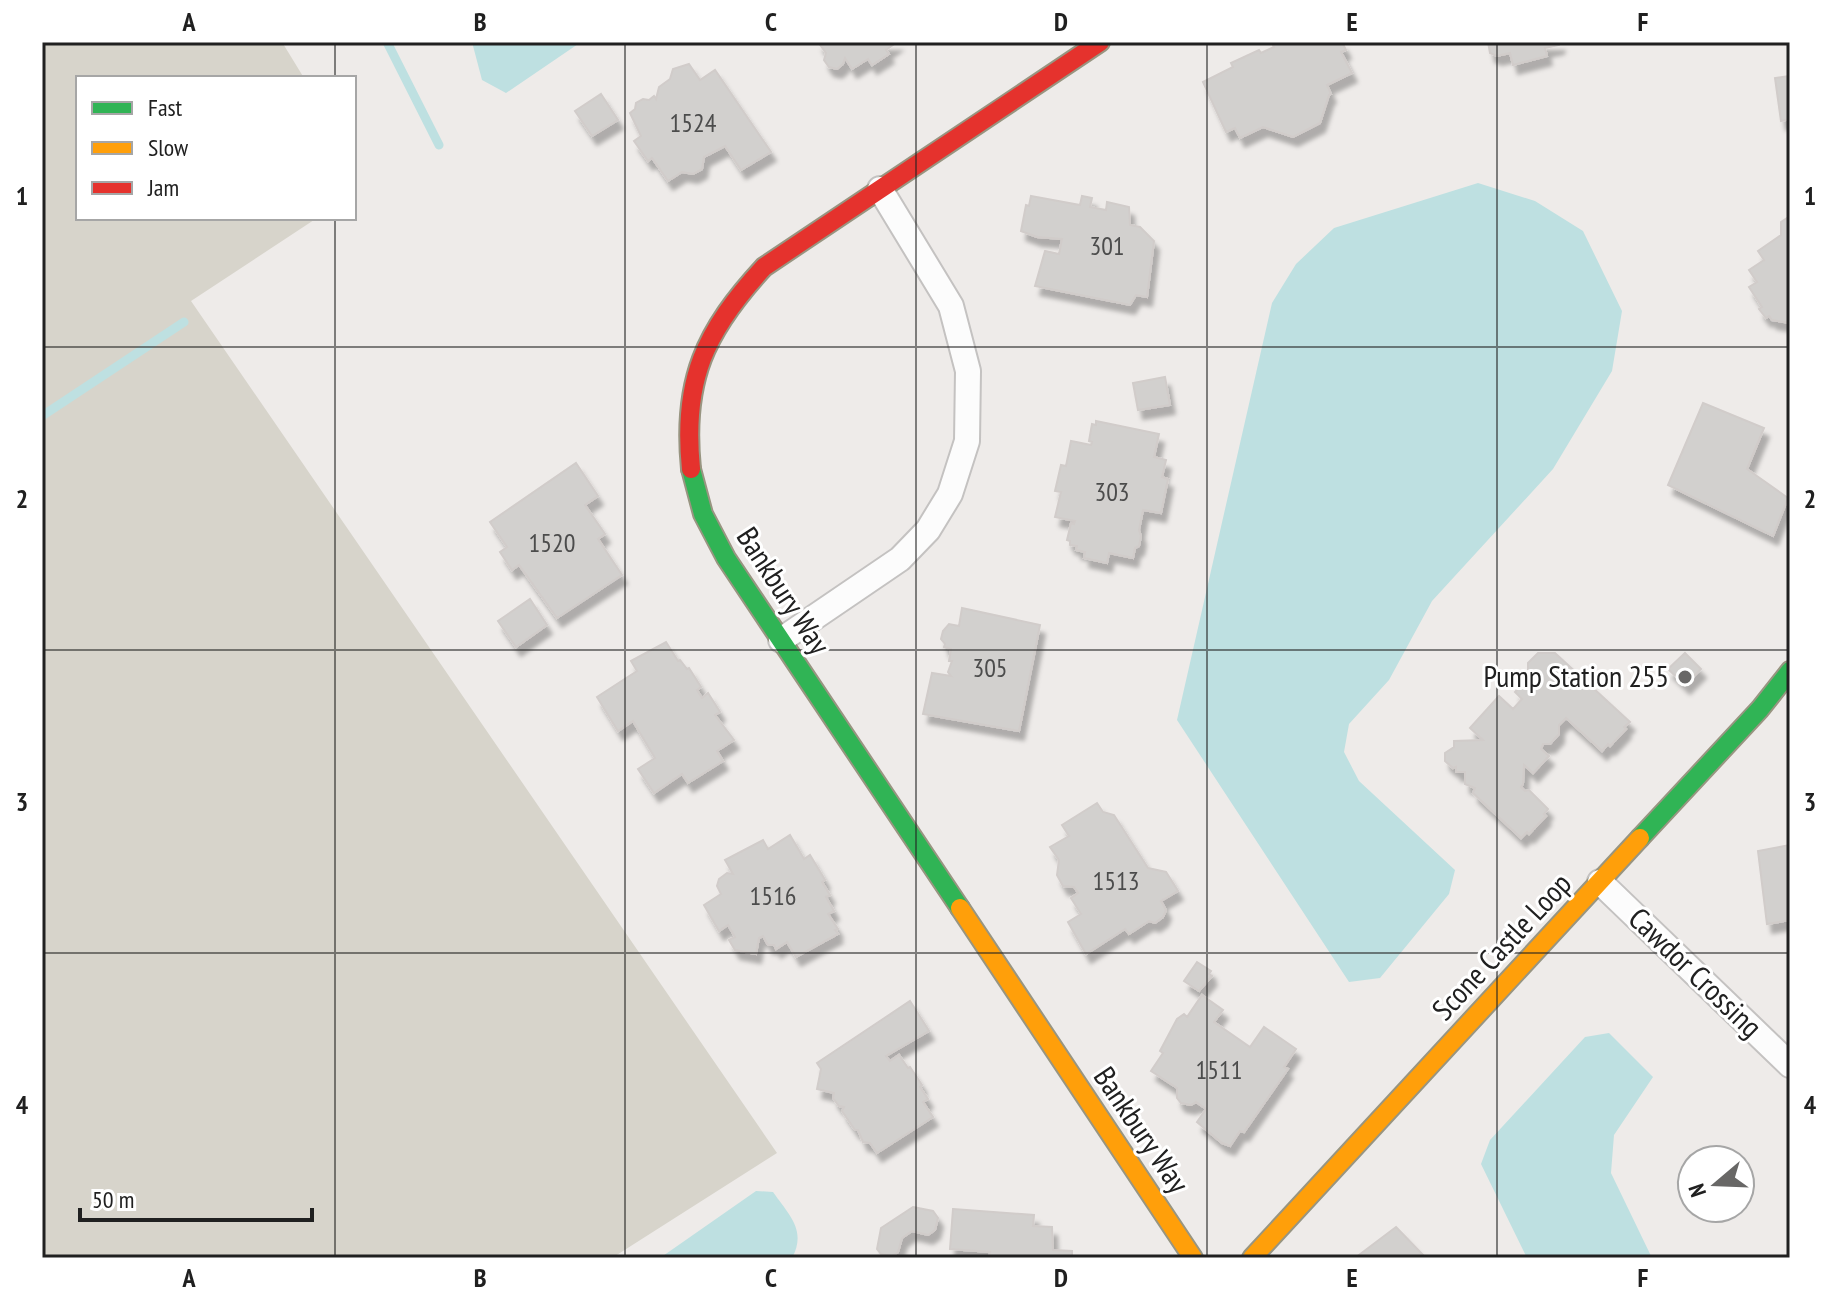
<svg xmlns="http://www.w3.org/2000/svg" width="1832" height="1300" font-family="'PT Sans Narrow',sans-serif">
  <style>
    .construction { fill: #d7d4cb }
    .water { fill: #bee0e1 }
    .lines { fill: none; stroke-linecap: round; stroke-linejoin: round }
    .stream { stroke: #bee0e1; stroke-width: 9 }
    .building { fill: #d2d0ce; stroke: #d1ccca; stroke-width: 2; filter: url(#shadow) }
    .street-casing { stroke: #c4c2c1; stroke-width: 28 }
    .fast-casing { stroke: #989581; stroke-width: 22 }
    .slow-casing { stroke: #989581; stroke-width: 22 }
    .jam-casing { stroke: #989581; stroke-width: 22 }
    .street { stroke: #fcfcfc; stroke-width: 24 }
    .fast { stroke: #30b455; stroke-width: 18 }
    .slow { stroke: #ff9f0a; stroke-width: 18 }
    .jam { stroke: #e5322d; stroke-width: 18 }
    .grid { fill: none; stroke: #202020; stroke-width: 2; stroke-opacity: 0.55 }
    .poi-dot { fill: #686766; stroke: #fff; stroke-width: 3 }
    .labels { text-anchor: middle; stroke-width: 6; stroke-linejoin: round; paint-order: stroke }
    .number-label { font-size: 26px; fill: #4c4c4c }
    .street-label { font-size: 30px; fill: #202020; stroke: #fff }
    .poi-label { font-size: 30px; fill: #202020; stroke: #fff; text-anchor: end }
    .neatline { fill: none; stroke: #202020; stroke-width: 3 }
    .grid-label { font-size: 26px; text-anchor: middle; font-weight: bold; fill: #202020 }
  </style>
  <defs>
    <filter id="shadow"><feDropShadow dx="5" dy="9" stdDeviation="2" flood-color="#0004"/></filter>
  </defs>
  <rect width="100%" height="100%" fill="#eeebe9"/>
  <path class="construction" d="M42,42h240l22,36h-226v140h239l-126,83 586,852 -165,105h-570z"/>
  <path class="water" d="M472,42h109l-75,51 -24,-13z
    M1478,183l57,18 48,30 39,80 -10,60 -59,98 -121,132 -43,79 -40,44 -5,28 15,29 96,89 -6,24 -69,84 -31,4 -172,-262 95,-417 24,-39 38,-36z
    M1609,1033l44,44 -39,58 -3,38 41,85h-125l-46,-94 9,-24 95,-103z
    M756,1191l17,1c16,23 34,38 19,66h-132z"/>
  <g class="lines">
    <path class="stream" d="M387,42l52,103
      M42,416l142,-94"/>
  </g>
  <path class="building" d="M818,42h79l-11,8 3,4 -17,11 -4,-6 -16,10 -7,-11 -2,6 -6,5 -8,-2 -5,-7 2,-7z
    M1342,42l4,8 -5,2 11,21 -25,12 4,9 -2,1 -9,28 -27,14 -30,-10 -23,11 -5,-10 -9,4 -23,-50 30,-15 -2,-4 28,-13 2,3 13,-6 -2,-4 2,-1z
    M1488,42h72l-1,3 -14,3 2,8 -34,9 -3,-12 -13,3 -7,-3z
    M689,64l11,16 15,-10 56,82 -30,18 -16,-24 -21,11 -2,12 -9,5 -11,-2 -14,9 -16,-23 -4,3 -14,-20 7,-5 -11,-23 5,-4 1,-6 7,-4 6,1 5,-4 2,3 3,-12 11,-8 3,-10z
    M1790,76v43l-9,2 -6,-43z
    M601,94l17,26 -26,16 -17,-25z
    M1031,196l49,9 2,-9 10,2 -2,9 16,3 1,-8 22,5 1,18 10,2 14,14 -7,56 -11,-2 -6,10 -95,-19 10,-35 14,3 3,-15 -25,-2 -16,-6 5,-26 3,1z
    M1790,216v107l-18,-3 -3,-4 -3,2 -7,-9 3,-2 -13,-20 8,-5 -8,-12 15,-10 -6,-9 23,-16v-13z
    M1165,377l5,28 -32,5 -5,-27z
    M1703,403l61,25 -17,41 41,29 -15,38 -105,-51z
    M1096,421l63,13 -5,23 12,3 -4,17 6,2 -7,34 -18,-3 -4,20 2,6 -2,10 -4,2 -2,10 -24,-5 -2,10 -23,-5 1,-6 -9,-2 1,-4 -7,-1v-4l-3,-1 4,-17 3,1 1,-3 -20,-4 6,-25 -6,-1 6,-26 5,1 5,-25 20,4 1,-3 -3,-1 3,-17 4,1z
    M576,463l22,33 -13,9 20,29 -7,5 24,36 -65,43 -38,-53 -7,5 -12,-18 7,-5 -17,-25z
    M530,599l17,26 -31,22 -18,-26z
    M962,608l78,17 -21,106 -96,-17 9,-41 19,3 -3,-4 4,-11h-3l2,-12 -7,-2 1,-3 -4,-5 2,-8 6,-7 10,2z
    M666,642l12,19 2,-1 7,9 2,-1 12,19 -4,3 5,8 6,-5 12,19 -5,3 19,25 -17,11 6,10 -35,22 -6,-9 -28,19 -16,-24 17,-11 -15,-25 -7,-12 -15,10 -21,-34 40,-26 -6,-10z
    M1538,653h17l75,69 -6,5 2,2 -16,17 -2,-2 -6,7 -36,-33 -7,7v9l-9,10h-7l-2,5 8,7 -16,17 -9,-8 -1,19 -2,3 4,4 4,-1 19,19 -4,5 2,2 -17,18 -2,-2 -6,6 -48,-45 2,-5 -10,-4v-12h-9v-5l-3,1 -8,-7v-8l9,-6v-6l29,-1 -13,-12 29,-32 14,13 9,-10 -7,-7 13,-14v-15z
    M1685,653l16,16 -16,16 -17,-16z
    M1097,803l6,9 11,3 34,53 18,4 12,19 -17,10 5,9 -3,7 -8,6 -6,-2 -20,13 -4,-5 -39,25 -18,-32 13,-8 -10,-16 7,-5 -4,-6 -11,-1 -6,-11 2,-15 -9,-13 19,-11 -7,-11z
    M790,835l14,24 6,-4 15,25 -3,2 8,13 -4,2 8,14 -6,3 10,15 -3,1 3,4 -42,23 -9,-15 -11,7 -2,-4h-6l-5,-9 -4,2 -3,16 -21,-4 -6,-10 6,-3 -7,-12 -9,6 -15,-26 17,-11 -4,-8 2,-7 8,-6 6,1 -8,-14 38,-20 5,9z
    M1790,845v75l-23,4 -9,-73z
    M1197,962l14,9 -2,3 3,2 -13,15 -15,-10z
    M1202,995l21,15 -9,12 36,25 14,-20 32,22 -12,18 4,2 -44,63 -4,-1 -10,15 -8,-3 -25,-21 9,-13 -10,-7 -5,3 -10,-2 -4,-5v-10l-26,-17 12,-18 -3,-2 17,-32 7,-5 3,3z
    M910,1001l19,30 -43,25 4,5 9,-6 9,13 2,-1 12,18 -2,2 8,12 -5,3 10,15 -56,36 -7,-10 -7,-1 -5,-12h-3l-13,-19 2,-4 -5,-1 -6,-8 1,-5 -17,-4 4,-20 -4,-6z
    M913,1207l20,4 5,7 -3,12 -7,5 -16,-4 -10,7 -4,14 -6,4 -11,-2 -4,-5 4,-21z
    M953,1209l81,6 -1,11 19,1 1,23 19,1v7h-83l1,-6 -40,-3z
    M1396,1227l30,31h-71z"/>
  <g class="lines">
    <g class="street-casing">
      <path id="street" d="M781,640l119,-81 28,-29 22,-36 17,-53 1,-70 -17,-65 -71,-117
        M1600,882l190,183"/>
    </g>
    <g class="fast-casing">
      <path id="fast" d="M691,469l12,45 23,44 234,350
        M1640,838l120,-129 30,-38"/>
    </g>
    <g class="slow-casing">
      <path id="slow" d="M960,908l233,350
        M1252,1258l388,-420"/>
    </g>
    <g class="jam-casing">
      <path id="jam" d="M691,469c-9,-89 14,-138 73,-202l336,-225"/>
    </g>
    <use href="#street" class="street"/>
    <use href="#fast" class="fast"/>
    <use href="#slow" class="slow"/>
    <use href="#jam" class="jam"/>
  </g>
  <path class="grid" d="M335,42v36M625,42v1216M916,42v1216M1207,42v1216M1497,42v1216M335,218v1040M42,347h1748M42,650h1748M42,953h1748"/>
  <circle class="poi-dot" cx="1685" cy="677" r="8"/>
  <g class="labels">
    <g class="number-label">
      <text x="693" y="132">1524</text>
      <text x="1107" y="255">301</text>
      <text x="1112" y="501">303</text>
      <text x="552" y="552">1520</text>
      <text x="990" y="677">305</text>
      <text x="1116" y="890">1513</text>
      <text x="773" y="905">1516</text>
      <text x="1219" y="1079">1511</text>
    </g>
    <g class="street-label">
      <text transform="translate(783 591) rotate(57)" y="10">Bankbury Way</text>
      <text transform="translate(1502 947) rotate(-47)" y="10">Scone Castle Loop</text>
      <text transform="translate(1695 973) rotate(44)" y="10">Cawdor Crossing</text>
      <text transform="translate(1141 1130) rotate(56)" y="10">Bankbury Way</text>
    </g>
    <g class="poi-label">
      <text x="1669" y="687">Pump Station 255</text>
    </g>
  </g>
  <rect width="1832" height="1300" fill="none" stroke="#ffffff" stroke-width="88"/>
  <rect x="76" y="76" width="280" height="144" fill="#ffffff" stroke="#a6a6a6" stroke-width="2"/>
  <rect x="92" y="102" width="40" height="12" fill="#30b455" stroke="#a6a6a6" stroke-width="2"/>
  <text x="148" y="116" font-size="24" fill="#202020">Fast</text>
  <rect x="92" y="142" width="40" height="12" fill="#ff9f0a" stroke="#a6a6a6" stroke-width="2"/>
  <text x="148" y="156" font-size="24" fill="#202020">Slow</text>
  <rect x="92" y="182" width="40" height="12" fill="#e5322d" stroke="#a6a6a6" stroke-width="2"/>
  <text x="148" y="196" font-size="24" fill="#202020">Jam</text>
  <g transform="translate(1716 1184) rotate(251)"><circle r="38" fill="#ffffff" stroke="#a6a6a6" stroke-width="2"/>
  <path d="M0-6L14 30L0 20L-14 30Z" fill="#686766"/>
  <text y="-12" font-size="22" font-weight="bold" text-anchor="middle" fill="#202020">N</text>
  </g>
  <path d="M80 1208v12h232v-12" fill="none" stroke="#202020" stroke-width="4"/>
  <text x="92" y="1208" font-size="24" fill="#202020" stroke="#ffffff" stroke-width="6" paint-order="stroke">50 m</text>
  <rect x="44" y="44" width="1744" height="1212" class="neatline"/>
  <g class="grid-label">
    <text x="189" y="31">A</text>
    <text x="480" y="31">B</text>
    <text x="771" y="31">C</text>
    <text x="1061" y="31">D</text>
    <text x="1352" y="31">E</text>
    <text x="1643" y="31">F</text>
    <text x="22" y="205">1</text>
    <text x="1810" y="205">1</text>
    <text x="22" y="508">2</text>
    <text x="1810" y="508">2</text>
    <text x="22" y="811">3</text>
    <text x="1810" y="811">3</text>
    <text x="22" y="1114">4</text>
    <text x="1810" y="1114">4</text>
    <text x="189" y="1287">A</text>
    <text x="480" y="1287">B</text>
    <text x="771" y="1287">C</text>
    <text x="1061" y="1287">D</text>
    <text x="1352" y="1287">E</text>
    <text x="1643" y="1287">F</text>
  </g>
</svg>
